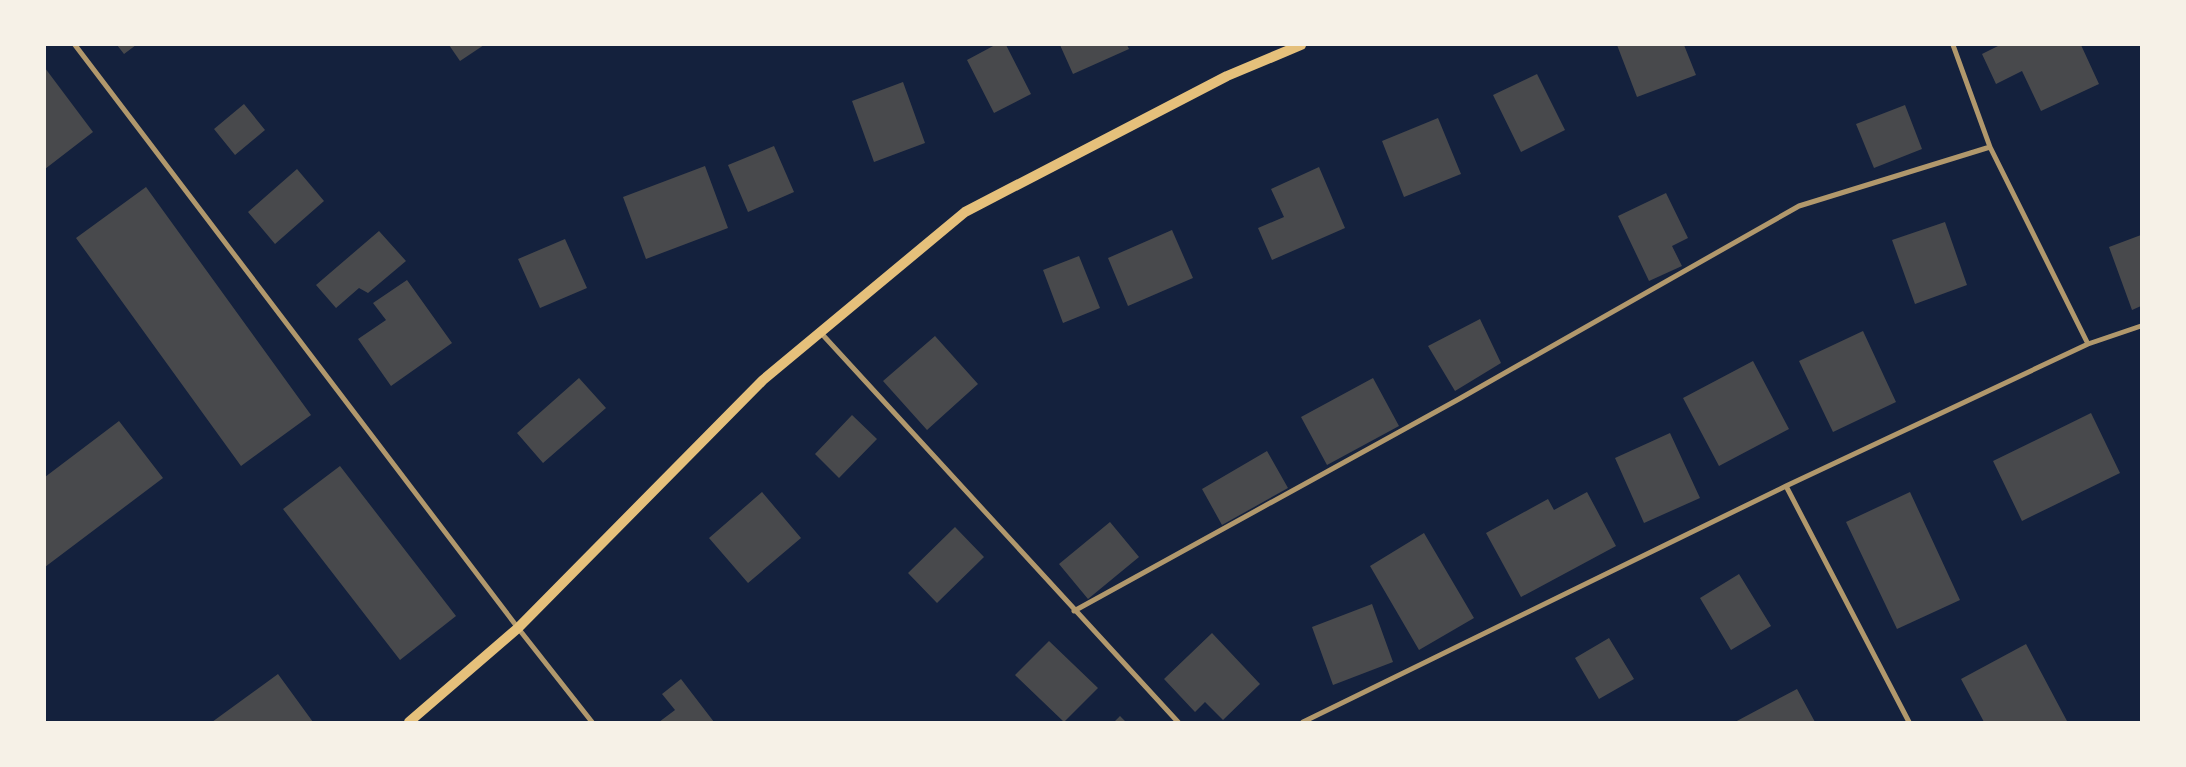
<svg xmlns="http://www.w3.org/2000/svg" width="2186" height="767" font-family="Commissioner,sans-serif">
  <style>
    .building { fill: #48494c }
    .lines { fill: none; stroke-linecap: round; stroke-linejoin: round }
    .minor { stroke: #b1986c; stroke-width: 5 }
    .secondary { stroke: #e5c07b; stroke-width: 10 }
  </style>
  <rect width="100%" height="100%" fill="#14213d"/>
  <path class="building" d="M117,45h19l-12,9z
    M449,45h35l-24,16z
    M995,45h11l25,49 -37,19 -27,-53z
    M1060,45h67l2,4 -56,25z
    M1617,45h67l12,30 -59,22z
    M2000,45h81l18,39 -58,27 -19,-40 -26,13 -14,-30z
    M45,68l48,64 -48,37z
    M1537,74l28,56 -44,22 -28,-57z
    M903,82l22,61 -51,19 -22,-61z
    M244,104l21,26 -30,25 -21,-26z
    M1905,105l17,44 -48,19 -18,-44z
    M1438,118l23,56 -57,23 -22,-56z
    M774,146l20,46 -46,20 -20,-47z
    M705,166l23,62 -82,31 -23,-62z
    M1319,167l26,61 -73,32 -14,-32 26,-11 -13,-28z
    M297,169l27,32 -49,43 -27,-32z
    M146,187l165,228 -70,51 -165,-228z
    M1666,193l22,45 -16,8 10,20 -33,15 -31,-65z
    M1945,222l22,63 -52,19 -23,-64z
    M1172,230l21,48 -65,28 -20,-48z
    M379,231l27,30 -38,32 -9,-5 -23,20 -20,-23z
    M2141,235v71l-9,4 -23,-63z
    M565,239l22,49 -47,20 -22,-49z
    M1079,256l21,52 -37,15 -20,-53z
    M407,280l45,63 -61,43 -33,-47 28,-19 -13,-17z
    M1480,319l21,44 -46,28 -27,-45z
    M1863,331l33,71 -63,30 -34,-71z
    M935,336l43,48 -51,46 -44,-49z
    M1753,361l36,68 -70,37 -36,-68z
    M579,378l27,30 -63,55 -26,-30z
    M1373,378l26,48 -72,39 -26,-48z
    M2091,413l29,60 -98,48 -29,-60z
    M852,415l25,24 -38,39 -24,-24z
    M119,421l44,57 -118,89v-90z
    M1670,433l30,65 -56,25 -29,-65z
    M1267,451l21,37 -66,37 -20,-36z
    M340,466l116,150 -56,44 -117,-151z
    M762,492l39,46 -53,45 -39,-45z
    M1587,492l29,54 -95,51 -35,-64 62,-34 6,11z
    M1910,492l50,108 -63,29 -51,-107z
    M1110,522l29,35 -51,42 -29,-35z
    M955,527l29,30 -47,46 -29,-30z
    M1424,533l50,85 -55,32 -49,-84z
    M1739,574l32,52 -40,24 -31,-52z
    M1372,604l21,58 -60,23 -21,-58z
    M1212,633l48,51 -37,36 -18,-18 -10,10 -31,-33z
    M1609,638l25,41 -35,20 -24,-41z
    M1049,641l49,47 -34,34 -49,-47z
    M2026,644l41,77 -83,1 -23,-43z
    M278,674l35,48h-101z
    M681,679l33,43h-55l16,-12 -13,-16z
    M1797,689l18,33h-80z
    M1120,716l6,6h-12z"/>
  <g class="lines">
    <path class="minor" d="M75,45l443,583 74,94
      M1953,45l37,102 98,197
      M821,333l357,389
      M1786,486l123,236
      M1074,611l385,-212 340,-193 191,-59
      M1303,722l483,-236 302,-142 53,-18"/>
    <path class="secondary" d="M409,722l109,-94 245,-248 202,-168 262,-136 74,-31"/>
  </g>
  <rect width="2186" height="767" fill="none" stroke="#f6f1e7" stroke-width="92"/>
</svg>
